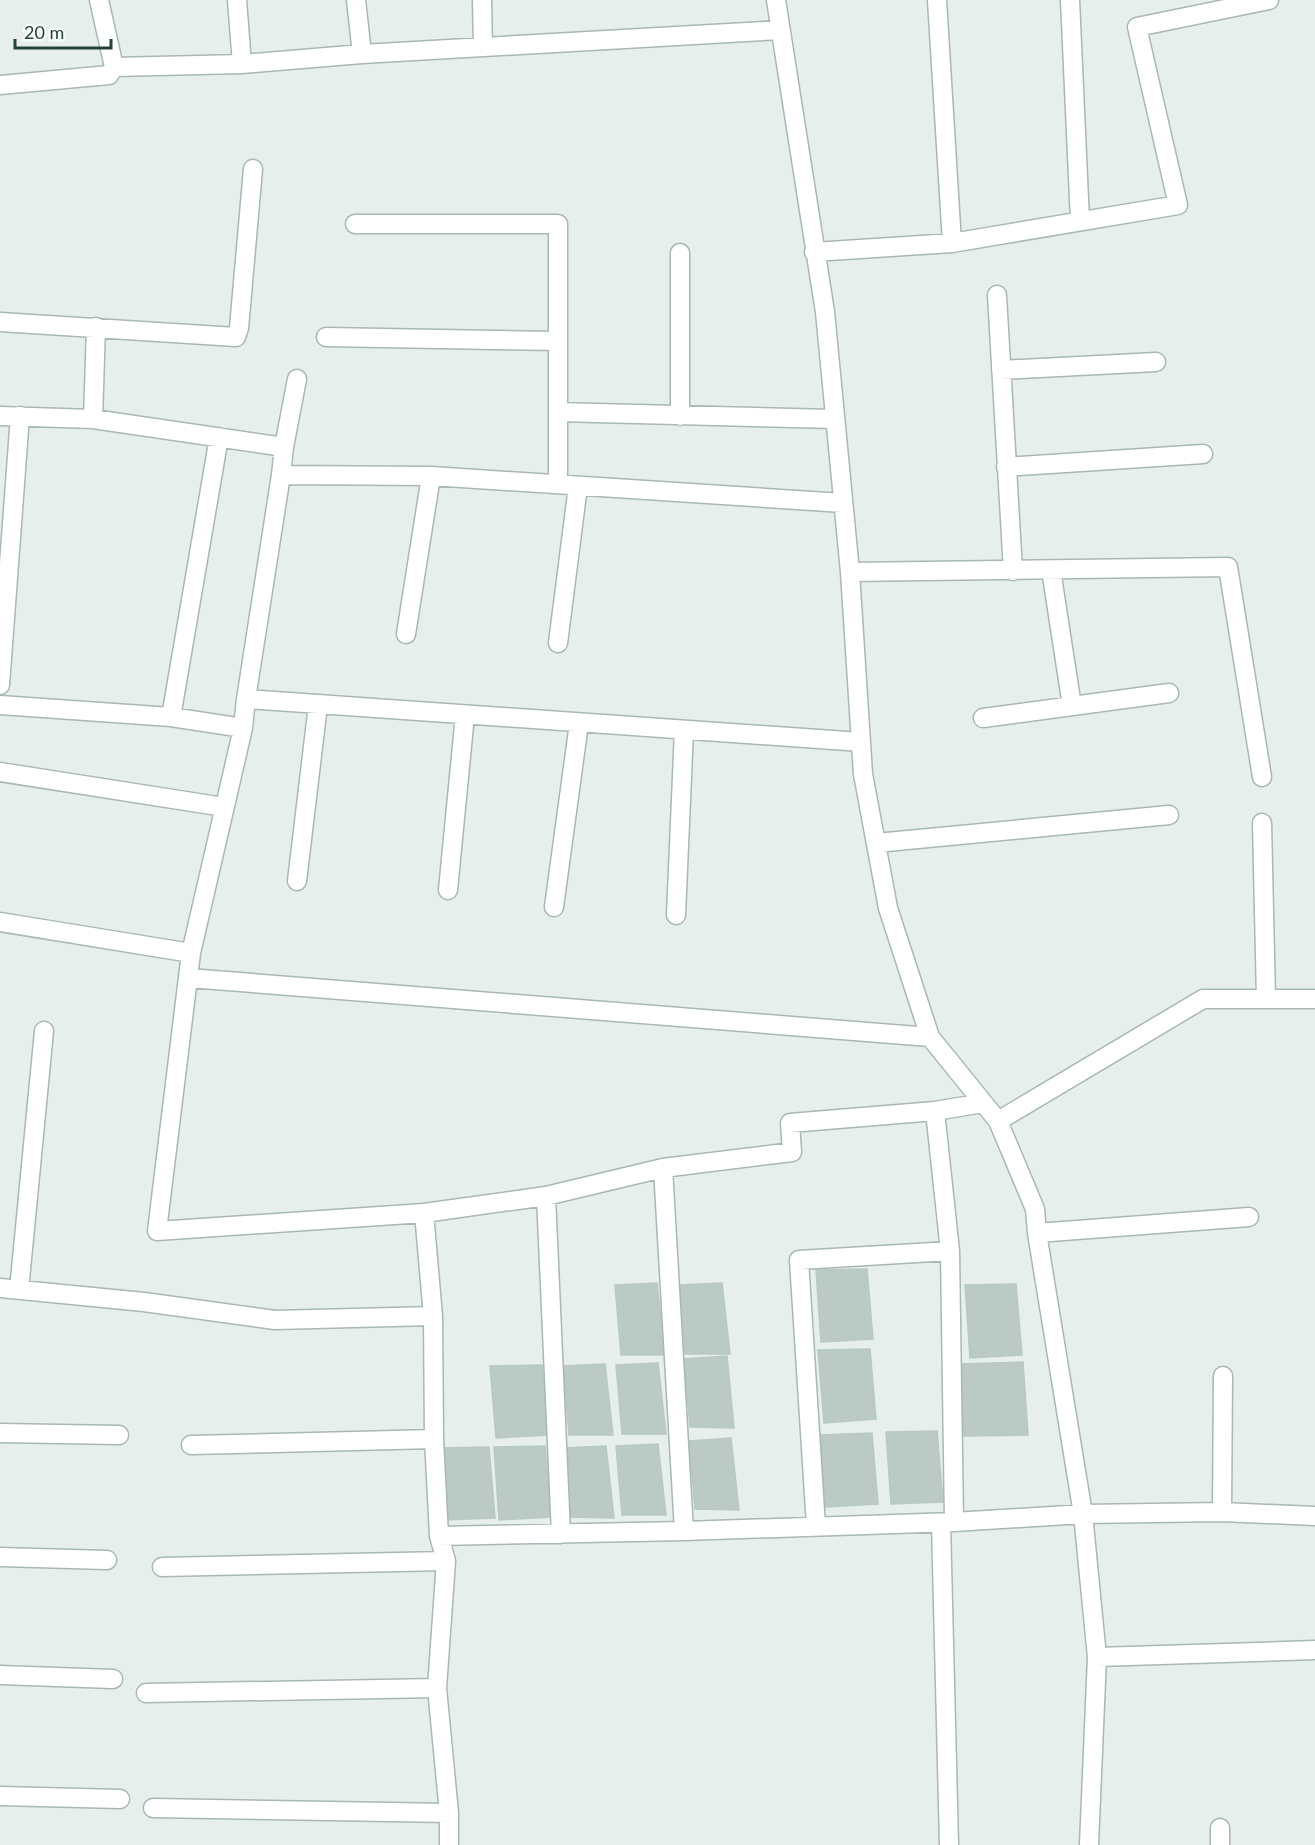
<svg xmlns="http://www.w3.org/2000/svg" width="1315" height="1845" font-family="Lato,sans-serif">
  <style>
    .building { fill: #bbcac4; stroke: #b8c9c2; stroke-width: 1.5 }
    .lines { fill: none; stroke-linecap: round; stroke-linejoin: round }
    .minor-casing { stroke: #a8b8b2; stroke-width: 21 }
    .minor { stroke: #fff; stroke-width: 18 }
  </style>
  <rect width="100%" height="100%" fill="#e6efeb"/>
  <path class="building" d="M867,1269l6,70 -52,3 -5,-72z
    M657,1283l8,72h-44l-6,-70z
    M722,1283l8,71h-45l-6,-69z
    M1016,1284l6,71 -52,3 -5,-73z
    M870,1349l6,70 -52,4 -6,-73z
    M727,1356l7,72 -44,-1 -6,-68z
    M1023,1362l5,73 -64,1 -5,-72z
    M658,1363l8,71h-44l-6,-69z
    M605,1364l8,71h-44l-6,-69z
    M542,1365l6,70 -52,3 -6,-72z
    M937,1431l6,71 -52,2 -5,-72z
    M872,1433l6,71 -52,3 -6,-72z
    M731,1438l8,72 -44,-1 -6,-68z
    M658,1444l8,71h-44l-6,-69z
    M545,1446l6,71 -52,3 -5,-73z
    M606,1446l8,72 -44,-1 -6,-69z
    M489,1447l6,71 -52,2 -6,-72z"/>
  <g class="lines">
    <g class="minor-casing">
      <path id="minor" d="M237,0l5,64
        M356,0l6,54
        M482,0l1,47
        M776,0l49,312 25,260 13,202 25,134 42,129 68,84 37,88 2,24 46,281 14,143 -8,188
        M937,0l15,243
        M1070,0l10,221
        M114,67l128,-3 120,-10 418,-24
        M0,85l109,-10 5,-8 -15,-67
        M355,224h203v260
        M814,252l138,-9 226,-38 -41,-178 132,-27
        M680,253v163
        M997,295l16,276
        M0,322l236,15 3,-9 14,-159
        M326,337l232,4
        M1001,370l155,-8
        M297,379l-13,68 -3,28 -35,224 -3,29 -52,225 -34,278 267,-18 122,-17 117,-28 129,-16 -2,-29 145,-12 48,-8
        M558,412l277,7
        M0,416l93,3 191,28
        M93,419l3,-92
        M1006,467l197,-13
        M281,475l150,1 412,27
        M1051,570l21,136
        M850,572l378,-5 34,210
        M406,634l25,-158
        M558,643l20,-157
        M0,685l20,-269
        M246,699l615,43
        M0,705l171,12 72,11
        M171,717l48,-280
        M983,718l186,-25
        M0,772l224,35
        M1262,823l4,176
        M876,843l293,-28
        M297,881l21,-176
        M448,890l17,-175
        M554,907l25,-184
        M676,915l8,-185
        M0,922l191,31
        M189,978l741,59
        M935,1111l15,140 4,271
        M998,1121l205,-122h112
        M663,1168l21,363
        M546,1196l15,338
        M424,1213l9,103 1,123 5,97 7,25 -9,127 12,125v32
        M1037,1233l212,-16
        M0,1288l144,14 131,18 158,-4
        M19,1290l25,-259
        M0,1433l119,2
        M191,1445l243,-6
        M1222,1512l1,-136
        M941,1523l8,322
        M816,1526l-17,-266 151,-9
        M439,1536l245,-5 270,-9 129,-8 139,-2 93,4
        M0,1557l107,3
        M162,1567l284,-6
        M1097,1657l218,-7
        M0,1675l113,4
        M146,1693l291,-5
        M0,1796l120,3
        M153,1808l296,5
        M1220,1828v17"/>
    </g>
    <use href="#minor" class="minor"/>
  </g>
  <path d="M15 39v9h96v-9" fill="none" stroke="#24423a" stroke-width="3"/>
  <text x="24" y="39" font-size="18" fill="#24423a" stroke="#f7fbf9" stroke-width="4.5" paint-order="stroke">20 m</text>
</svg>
